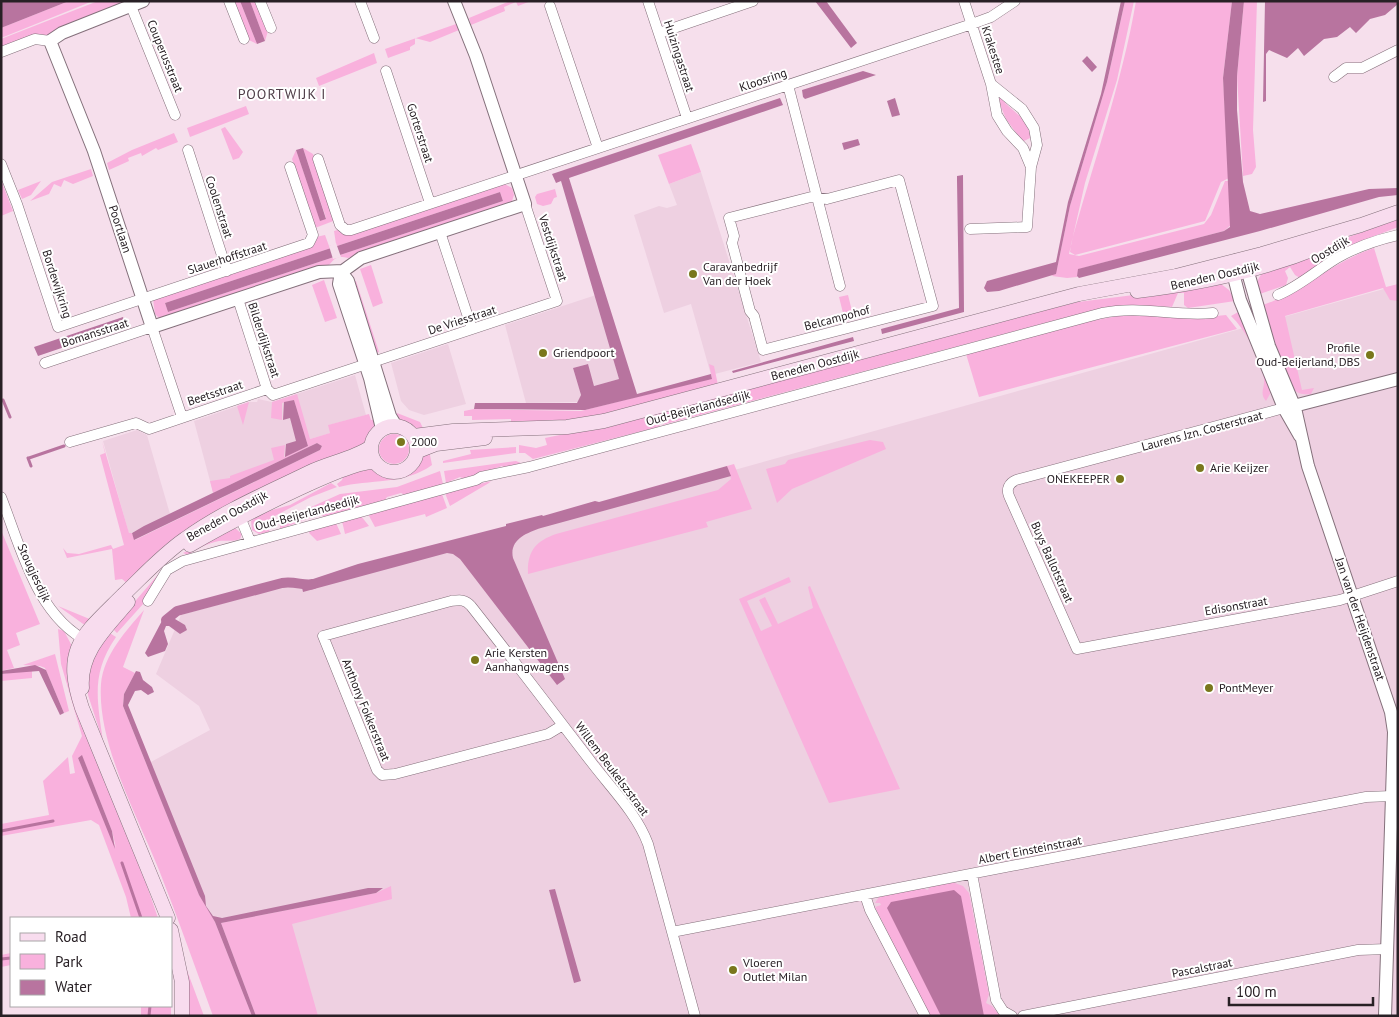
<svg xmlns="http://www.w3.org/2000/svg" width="1399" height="1017" font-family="'PT Sans',sans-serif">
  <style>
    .built { fill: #eed0e1 }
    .green { fill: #f9b1dd; fill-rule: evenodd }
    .water { fill: #b8749f }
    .pier { fill: #f6dfec }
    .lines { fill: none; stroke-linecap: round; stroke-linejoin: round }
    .stream { stroke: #b8749f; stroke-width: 3 }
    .canal { stroke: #b8749f; stroke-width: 10 }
    .minor-casing { stroke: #84707b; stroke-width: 11 }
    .tertiary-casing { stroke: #84707b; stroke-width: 14 }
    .secondary-casing { stroke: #84707b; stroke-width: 15 }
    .minor { stroke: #fff; stroke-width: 10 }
    .tertiary { stroke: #fff; stroke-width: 12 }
    .secondary { stroke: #f8dcee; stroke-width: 14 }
    .poi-dot { fill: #79771c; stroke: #fff; stroke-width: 2 }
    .labels { text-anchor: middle; stroke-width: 4; stroke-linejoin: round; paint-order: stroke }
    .street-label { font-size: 12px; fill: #282025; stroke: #fff }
    .poi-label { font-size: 12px; fill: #282025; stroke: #fff; text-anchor: start }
    .neighbourhood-label { font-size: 14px; letter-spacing: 1px; fill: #503e49; stroke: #fff }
  </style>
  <rect width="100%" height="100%" fill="#f6dfec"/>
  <path class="built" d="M701,172l60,190 -50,13 -20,-71 -27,9 -30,-98 25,-9 8,2 10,-3 -8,-21z
    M1398,285v731h-1162l-98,-247 72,-39 -11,-24 -43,-32 25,-59 109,-30 28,1z
    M596,295l23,84 -25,7 -7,-22 -14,4 8,27 -3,7 -52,1 -21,-78z
    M448,344l18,60 -42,11 -15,-5 -8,-9 -10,-38z
    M355,375l11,40 -37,10 2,8 -21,6 -2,7 -95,46 -19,-71 55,-19h8l1,-3 14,3z
    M137,430l10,5 23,79 -41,20 -26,-93z"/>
  <path class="green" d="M69,1h24l-92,37v-10z
    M98,1h30l-79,35 -9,-2 -39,15v-10z
    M232,1h8l17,43 -8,-4z
    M250,1h7l11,30 -3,10z
    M510,1h21l-13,5 -2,-4 -12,5 1,4 -34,14 -2,-7z
    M1125,1h9l-17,79 -32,103 -16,71 10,2 125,-32 7,-9 14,-34h4l2,44 -7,6 -145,38 -2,8 -10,1 -15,-2 5,-7 13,-63 37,-124z
    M1136,1h96l-9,77 6,100 -8,4 -16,39 -130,34 -5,-3 1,-8c22,-81 51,-160 65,-243z
    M1244,1h13l-4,129 3,37 -4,7 -9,2 -6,-100z
    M456,24l3,6 -29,12 -15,-4v6l-5,3v3l-22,8 -3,-9z
    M374,53l3,10 -58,23 -3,-8z
    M995,92l12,9 -2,2 26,23 1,11 -8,4 -8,-5 1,-2 -11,-15z
    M246,106l3,8 -59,23 -3,-9z
    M225,127l18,25 -4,6 -6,2 -12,-31z
    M174,133l4,9 -20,8 -2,-2 -14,8 -1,-3 -13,5 1,3 -20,9 -2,-7 25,-13z
    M691,144l10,28 -32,12 -11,-29z
    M303,148l10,6 23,66 -21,8 -23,-69 4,-9 24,70 6,-2z
    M91,169l2,7 -20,8 -9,-4 -3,7 -7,-3 -5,10 -19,7 22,-19z
    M1,180l12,31 -12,5z
    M41,181l-10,14 -9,4 -4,-9z
    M503,183l9,5 2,7 -3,9 -163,54c-10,-2 -12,-1 -19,7l-168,55 -6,-6 -2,-15 163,-62 9,-2 4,11 7,-2 -2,-13zM500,192l3,9 -335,111 -3,-9z
    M555,189l2,8 -3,1 -3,6 -8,2 -6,-2 -2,-7 2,-3z
    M1398,219v8l-39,15 -35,19 -24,17 -5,-3 -5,-8 -5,4 3,7 -2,7 -29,10c-2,-16 3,-21 15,-30z
    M1374,248l12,39 12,-3v17l-8,-1 -7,-12 -98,28 17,74 12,-2 -3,6c-6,1 -13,0 -18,-5 -13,-15 -26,-63 -33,-83 43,-14 72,-44 114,-58z
    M371,265l12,38 -10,4 -13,-38z
    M324,280l13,38 -12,4 -13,-37z
    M356,281l23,71 -4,1 -23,-71z
    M1221,284l8,6 6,11 -47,7 -4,-3v-12h-6l-6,14c-36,-3 -62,1 -97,8l-413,110 7,-5 50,-17 4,-3 -1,-5 296,-79 60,-14z
    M848,295l6,24 -9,2 -6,-24z
    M1240,311l31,81 -5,9c-7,-8 -1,-13 -2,-22 -3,-20 -19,-50 -33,-63z
    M1129,314l87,2 10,-1 11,14 -258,68 -13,-43 114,-31z
    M709,364l5,2 4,19 -137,35 -70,2v-3l-39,1v-4h-8v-5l10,-2 107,2 131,-33z
    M297,394l13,45 20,-6 -2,-8 41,-11 2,6 7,-1 -8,20 -12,12 -124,55 -104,80 -8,-7 -7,1 -3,-31 -45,9 -4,-10 4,5 12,1 32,-9 2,4 11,-4 -24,-90 5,-2 -3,-12 27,92h3l3,7 185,-90 2,-4 -5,-3 -104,50 -3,-12 20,-3v-2l44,-16 -3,-12 14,-3 -1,12 24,-11 -14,-46 -12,3v17l-11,-2 1,-16z
    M718,396l-3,6 -49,17 -8,8 -125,32 -8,-6h-6v-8l17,3 11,-3 -2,-7 74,-15z
    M249,402l-6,23 -6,-19z
    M397,413l23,9 5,10 -14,-4 -14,-11z
    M379 449a15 15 0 1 1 30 0a15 15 0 1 1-30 0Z
    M870,440l13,2 3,7 -94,40 -15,14 -11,-34 19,-5 3,-4z
    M516,447v6l-73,10v-2l28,-7 -1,-4z
    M429,450l3,15c-27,20 -63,14 -93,22l-2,-3 5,-4 1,-3 18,-11c17,4 37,18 53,2 5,-6 8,-14 15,-18z
    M516,461l5,2 -16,5 -3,-2 -37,13 -5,-2 -14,6 -2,-12z
    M734,464l18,45 -46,13 2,5 -180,47c-1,-23 8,-33 28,-40l162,-44 13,-11 -4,-13z
    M440,471l3,13 -38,11 -4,-2 -14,4 -2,3 -61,17 -3,-3 -41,15v-8l60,-27 57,-7z
    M491,481l-2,2 -39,23 -5,-13z
    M331,483l6,4 -26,10 -40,21 -2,14 -10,2 -7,-4 -1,-9 7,-7 32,-9z
    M442,494l5,14 -21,9 -1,-3 -50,13 -7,-13z
    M361,516l8,10 -24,8 -3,-13z
    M336,523l5,11 -24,7 -8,-8 2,-4z
    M235,528l7,6 -2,5c-8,3 -14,1 -21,2 -11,2 -23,8 -31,14l-5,-2z
    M1,530l39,94 -24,9 4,12 -13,5 7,18 -13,3z
    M162,570l-10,24 -35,39 -5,-5z
    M789,577l2,5 -44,19 14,30 11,-5 -13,-26 6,-3 13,27 35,-16 -5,-21 2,-1 90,203 -71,14 -90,-204z
    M58,606l34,14 -6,6z
    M144,610l-21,57 12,6 -11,21 -1,12 76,189 16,27 37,94h-39c-18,-49 -35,-98 -54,-146 -22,-55 -62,-127 -58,-186 3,-30 25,-53 43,-74z
    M58,629l6,2 8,15 -2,15 88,257h-27l-5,-21 -27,-72 -8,-5 -90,16v-12l48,-9 -6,-34 25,-24 2,17 5,-1 -3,-17 10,-20 -21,-72zM82,756l30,75 4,17 -38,-90z
    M108,632l8,5c-25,36 -19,63 -13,104l-15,-46 -2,-24z
    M55,654l14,57 -5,2 -19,-45 -5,-2 -17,-1z
    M32,670v8l-31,3v-7z
    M952,882l11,4 6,7 20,101 -3,9 6,3 8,10h-71l-54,-109 6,-2 -1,-2h-5l4,-6 43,-9 6,2 2,-4z
    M391,886l1,13 -100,25 26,92h-62l-35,-93 155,-30z
    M11,953v12l-10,2v-12z
    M185,965l19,51h-18z
    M141,1006h30v10h-30z"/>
  <path class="water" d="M2,1h67l-68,27z
    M240,1h10l15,40 -8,3z
    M815,1h11l31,42 -6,5z
    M1121,1h4l-18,81 -37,124 -14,68 -57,17 -12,1 -3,-4 3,-7 69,-19 12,-60 33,-108z
    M1232,1h12l-7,75v34l6,72 7,29 10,3 109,-25 29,-1v7l-19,2 -119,34 -181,47 -2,-2 1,-7 146,-38 6,-4 -7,-149z
    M1265,1h133v3l-13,11 -15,4 -14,14 -6,-6 -13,10 -13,2 -20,17 -6,-8 -11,10 -18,-8 -3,4v47l-3,1z
    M1087,56l10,11 -5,5 -10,-11z
    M863,71l13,4 -71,24 -2,-2 -1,-7z
    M780,98l3,7 -214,73 68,216 74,-20 1,5 -127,31 -111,-1 1,-6h102l4,-8 -8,-27 15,-4 6,22 25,-7 -58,-198 -5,2 -4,-9z
    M895,98l5,17 -8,2 -5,-16z
    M858,139l2,6 -16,5 -2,-7z
    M303,148l23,71 -6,2 -24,-71z
    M963,175l1,137 -82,22 -1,-5 78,-21 -2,-128v-4z
    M500,192l3,9 -335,111 -3,-9z
    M123,317l3,9 -88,30 -4,-9z
    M853,337l1,4 -121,32 -1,-2z
    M294,400l14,46 -23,11 1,-13 10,-3 -6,-23 -7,2 1,-18z
    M317,443l5,3 -2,4 -186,90 -2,-7 12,-7z
    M727,466l4,10 -190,52c-15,5 -32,12 -28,30l52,121 -8,6 -97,-126 -7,-5 -6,-1 -144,39 -2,-9 57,-19 148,-38v-2l36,-9 1,1 52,-15 4,1z
    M175,610v9l10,6 2,5 -7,4 -11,-8h-3l-2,5 4,13 -3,7 -17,6 -3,-4 20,-38z
    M35,665l11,5 18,43 -4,2 -21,-44 -38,3v-3z
    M136,671l4,1 3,8 9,7 2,5 -6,3 -7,-5 -6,1 -7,14 77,191 1,10 7,10 9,2 146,-30h15l-7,5 -155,30 35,93h-4l-37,-94 -16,-27 -76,-189 1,-12z
    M82,755l30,76 3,18 -37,-91z
    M555,889l26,92 -7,2 -25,-93z
    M954,890l7,6 23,120h-43l-54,-108 4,-6z"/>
  <path class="pier" d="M336,243l5,14 -8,2 -4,-13z"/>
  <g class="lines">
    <path class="stream" d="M3,400l7,17
      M28,458l3,8
      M29,458l35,-12
      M1,831l52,-10
      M122,863l19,55
      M1,959l10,-1
      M149,1016l1,-10"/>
    <path class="canal" d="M166,620l11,-9 105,-28c13,-2 22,3 31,1"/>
    <g class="minor-casing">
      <path id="minor" d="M229,1l15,38
        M260,1l11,27
        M360,1l14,37
        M648,1l39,117
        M964,1l27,83 6,31 10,16 16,17 8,19
        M131,6l44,109
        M550,6l48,142
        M659,33l94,-32
        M1,52l34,-13 15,2
        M386,71l44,132
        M1334,77l12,-9h16l36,-18
        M788,85l52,201
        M188,150l39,121
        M318,159l22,66 6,5h5l621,-206 19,-7 24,-16
        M1,164l16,40 41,123 251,-84 4,-8 -23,-68
        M899,180l34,126 -170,44 -9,-34 -4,-5 -18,-68 2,-7 -5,-18 82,-21 16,2z
        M970,229l57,-2 4,-60 6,-22 -3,-17 -12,-19 -31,-25
        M440,232l32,97
        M1278,295c22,-9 39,-25 59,-37 19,-11 39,-18 61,-23
        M238,299l29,90
        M45,363l107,-36 30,90
        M1284,408l-268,72c-7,3 -10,9 -7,16l68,153 263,-49 58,-19
        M70,442l66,-19 13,6 118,-40 6,6 284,-94 -32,-97
        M1,497c20,50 35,119 88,145
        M238,512l12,29
        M148,601l19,-31 16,-9 293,-81 5,-3 48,-10 573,-154c38,-8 74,4 111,0
        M563,725l-15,9 -153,40 -13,1 -5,-5 -54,-134 128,-35c9,-1 14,-2 20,5 41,52 81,105 121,157 19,25 45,51 56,81l47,172
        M972,874l24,126 7,11 9,5
        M865,895l5,15 55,106
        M672,932l694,-135 26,-1
        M1023,1016l335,-66 29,-1"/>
    </g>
    <g class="tertiary-casing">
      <path id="tertiary" d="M143,1l-81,32 -12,8 44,110 58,176 167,-55 24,-1 18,-13 164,-54 -49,-148 -22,-55
        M1286,408l112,-29
        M382,429l-12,-51 -31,-94 2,-12 7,9 42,135 6,10
        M1300,436l-16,-28 -44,-108 -7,-27 4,-13 10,9 22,77 26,62 13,58 83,246 3,20 -2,64 -7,220"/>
    </g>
    <g class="secondary-casing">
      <path id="secondary" d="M1137,291c68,-8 140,-24 203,-53
        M371 449a23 23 0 1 1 46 0a23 23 0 1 1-46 0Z
        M414,436l39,-5 114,-4 37,-6 475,-127 97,-18 86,-22 99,-29 37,-13
        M418,451l18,-7 49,-6
        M190,545c31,-18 156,-85 185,-83
        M82,688c-3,-36 25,-61 46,-86
        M168,918l-86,-210c-20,-60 0,-72 41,-113 20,-19 39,-40 62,-56 37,-27 82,-46 123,-66 20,-10 45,-14 63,-26
        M171,930l11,52v34"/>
    </g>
    <use href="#minor" class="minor"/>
    <use href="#tertiary" class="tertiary"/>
    <use href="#secondary" class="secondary"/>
  </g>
  <g class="poi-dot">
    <circle cx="693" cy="274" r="5"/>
    <circle cx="543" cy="353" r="5"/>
    <circle cx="1370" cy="355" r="5"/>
    <circle cx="401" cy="442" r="5"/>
    <circle cx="1200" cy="468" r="5"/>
    <circle cx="1120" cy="479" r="5"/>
    <circle cx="475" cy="660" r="5"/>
    <circle cx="1209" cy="688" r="5"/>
    <circle cx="733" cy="970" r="5"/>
  </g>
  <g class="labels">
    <g class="street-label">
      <text transform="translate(993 50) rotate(72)" y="4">Krakestee</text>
      <text transform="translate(165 56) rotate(68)" y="4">Couperusstraat</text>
      <text transform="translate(679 56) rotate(72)" y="4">Huizingastraat</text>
      <text transform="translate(763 80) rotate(-19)" y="4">Kloosring</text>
      <text transform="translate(420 133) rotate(72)" y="4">Gorterstraat</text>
      <text transform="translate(219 207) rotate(72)" y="4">Coolenstraat</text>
      <text transform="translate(120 229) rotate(72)" y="4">Poortlaan</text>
      <text transform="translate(553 248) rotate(72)" y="4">Vestdijkstraat</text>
      <text transform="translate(1330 250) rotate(-31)" y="4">Oostdijk</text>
      <text transform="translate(227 258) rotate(-18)" y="4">Slauerhoffstraat</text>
      <text transform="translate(1215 276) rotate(-13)" y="4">Beneden Oostdijk</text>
      <text transform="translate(57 284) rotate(72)" y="4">Bordewijkring</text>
      <text transform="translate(837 318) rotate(-15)" y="4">Belcampohof</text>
      <text transform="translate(462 320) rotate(-18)" y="4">De Vriesstraat</text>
      <text transform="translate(95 333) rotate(-18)" y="4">Bomansstraat</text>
      <text transform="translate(264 340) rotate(72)" y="4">Bilderdijkstraat</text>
      <text transform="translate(815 365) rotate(-15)" y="4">Beneden Oostdijk</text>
      <text transform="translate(215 393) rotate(-18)" y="4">Beetsstraat</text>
      <text transform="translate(698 408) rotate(-15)" y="4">Oud-Beijerlandsedijk</text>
      <text transform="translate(1202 431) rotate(-15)" y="4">Laurens Jzn. Costerstraat</text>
      <text transform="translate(307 513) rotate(-15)" y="4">Oud-Beijerlandsedijk</text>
      <text transform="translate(227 516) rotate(-29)" y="4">Beneden Oostdijk</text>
      <text transform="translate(1052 562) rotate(66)" y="4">Buys Ballotstraat</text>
      <text transform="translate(34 573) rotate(65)" y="4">Stougjesdijk</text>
      <text transform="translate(1236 606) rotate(-10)" y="4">Edisonstraat</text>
      <text transform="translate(1360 619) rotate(71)" y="4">Jan van der Heijdenstraat</text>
      <text transform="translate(366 710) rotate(68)" y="4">Anthony Fokkerstraat</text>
      <text transform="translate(612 769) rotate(53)" y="4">Willem Beukelszstraat</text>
      <text transform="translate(1030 850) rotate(-11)" y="4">Albert Einsteinstraat</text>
      <text transform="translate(1202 968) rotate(-11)" y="4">Pascalstraat</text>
    </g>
    <g class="poi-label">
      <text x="703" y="271">Caravanbedrijf<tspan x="703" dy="14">Van der Hoek</tspan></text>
      <text x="1360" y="352" text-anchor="end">Profile<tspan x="1360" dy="14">Oud-Beijerland, DBS</tspan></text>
      <text x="553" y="357">Griendpoort</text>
      <text x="411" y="446">2000</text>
      <text x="1210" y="472">Arie Keijzer</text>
      <text x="1110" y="483" text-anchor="end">ONEKEEPER</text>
      <text x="485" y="657">Arie Kersten<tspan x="485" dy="14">Aanhangwagens</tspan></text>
      <text x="1219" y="692">PontMeyer</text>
      <text x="743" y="967">Vloeren<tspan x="743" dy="14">Outlet Milan</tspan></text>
    </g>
    <g class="neighbourhood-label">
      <text x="282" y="99">POORTWIJK I</text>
    </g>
  </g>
  <rect width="1399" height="1017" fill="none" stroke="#282025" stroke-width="5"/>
  <rect x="10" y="917" width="162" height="90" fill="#ffffff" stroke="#a9a6a8"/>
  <rect x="20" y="933" width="25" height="8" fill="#f8dcee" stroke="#a9a6a8"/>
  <text x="55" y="942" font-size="15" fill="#282025">Road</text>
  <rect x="20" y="954" width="25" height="15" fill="#f9b1dd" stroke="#a9a6a8"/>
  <text x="55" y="967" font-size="15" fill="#282025">Park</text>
  <rect x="20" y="980" width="25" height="15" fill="#b8749f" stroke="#a9a6a8"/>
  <text x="55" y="992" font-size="15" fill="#282025">Water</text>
  <path d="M1229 997v8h144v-8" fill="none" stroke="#282025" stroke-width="2.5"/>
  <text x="1236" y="997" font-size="15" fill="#282025" stroke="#ffffff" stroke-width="4" paint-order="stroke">100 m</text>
</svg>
